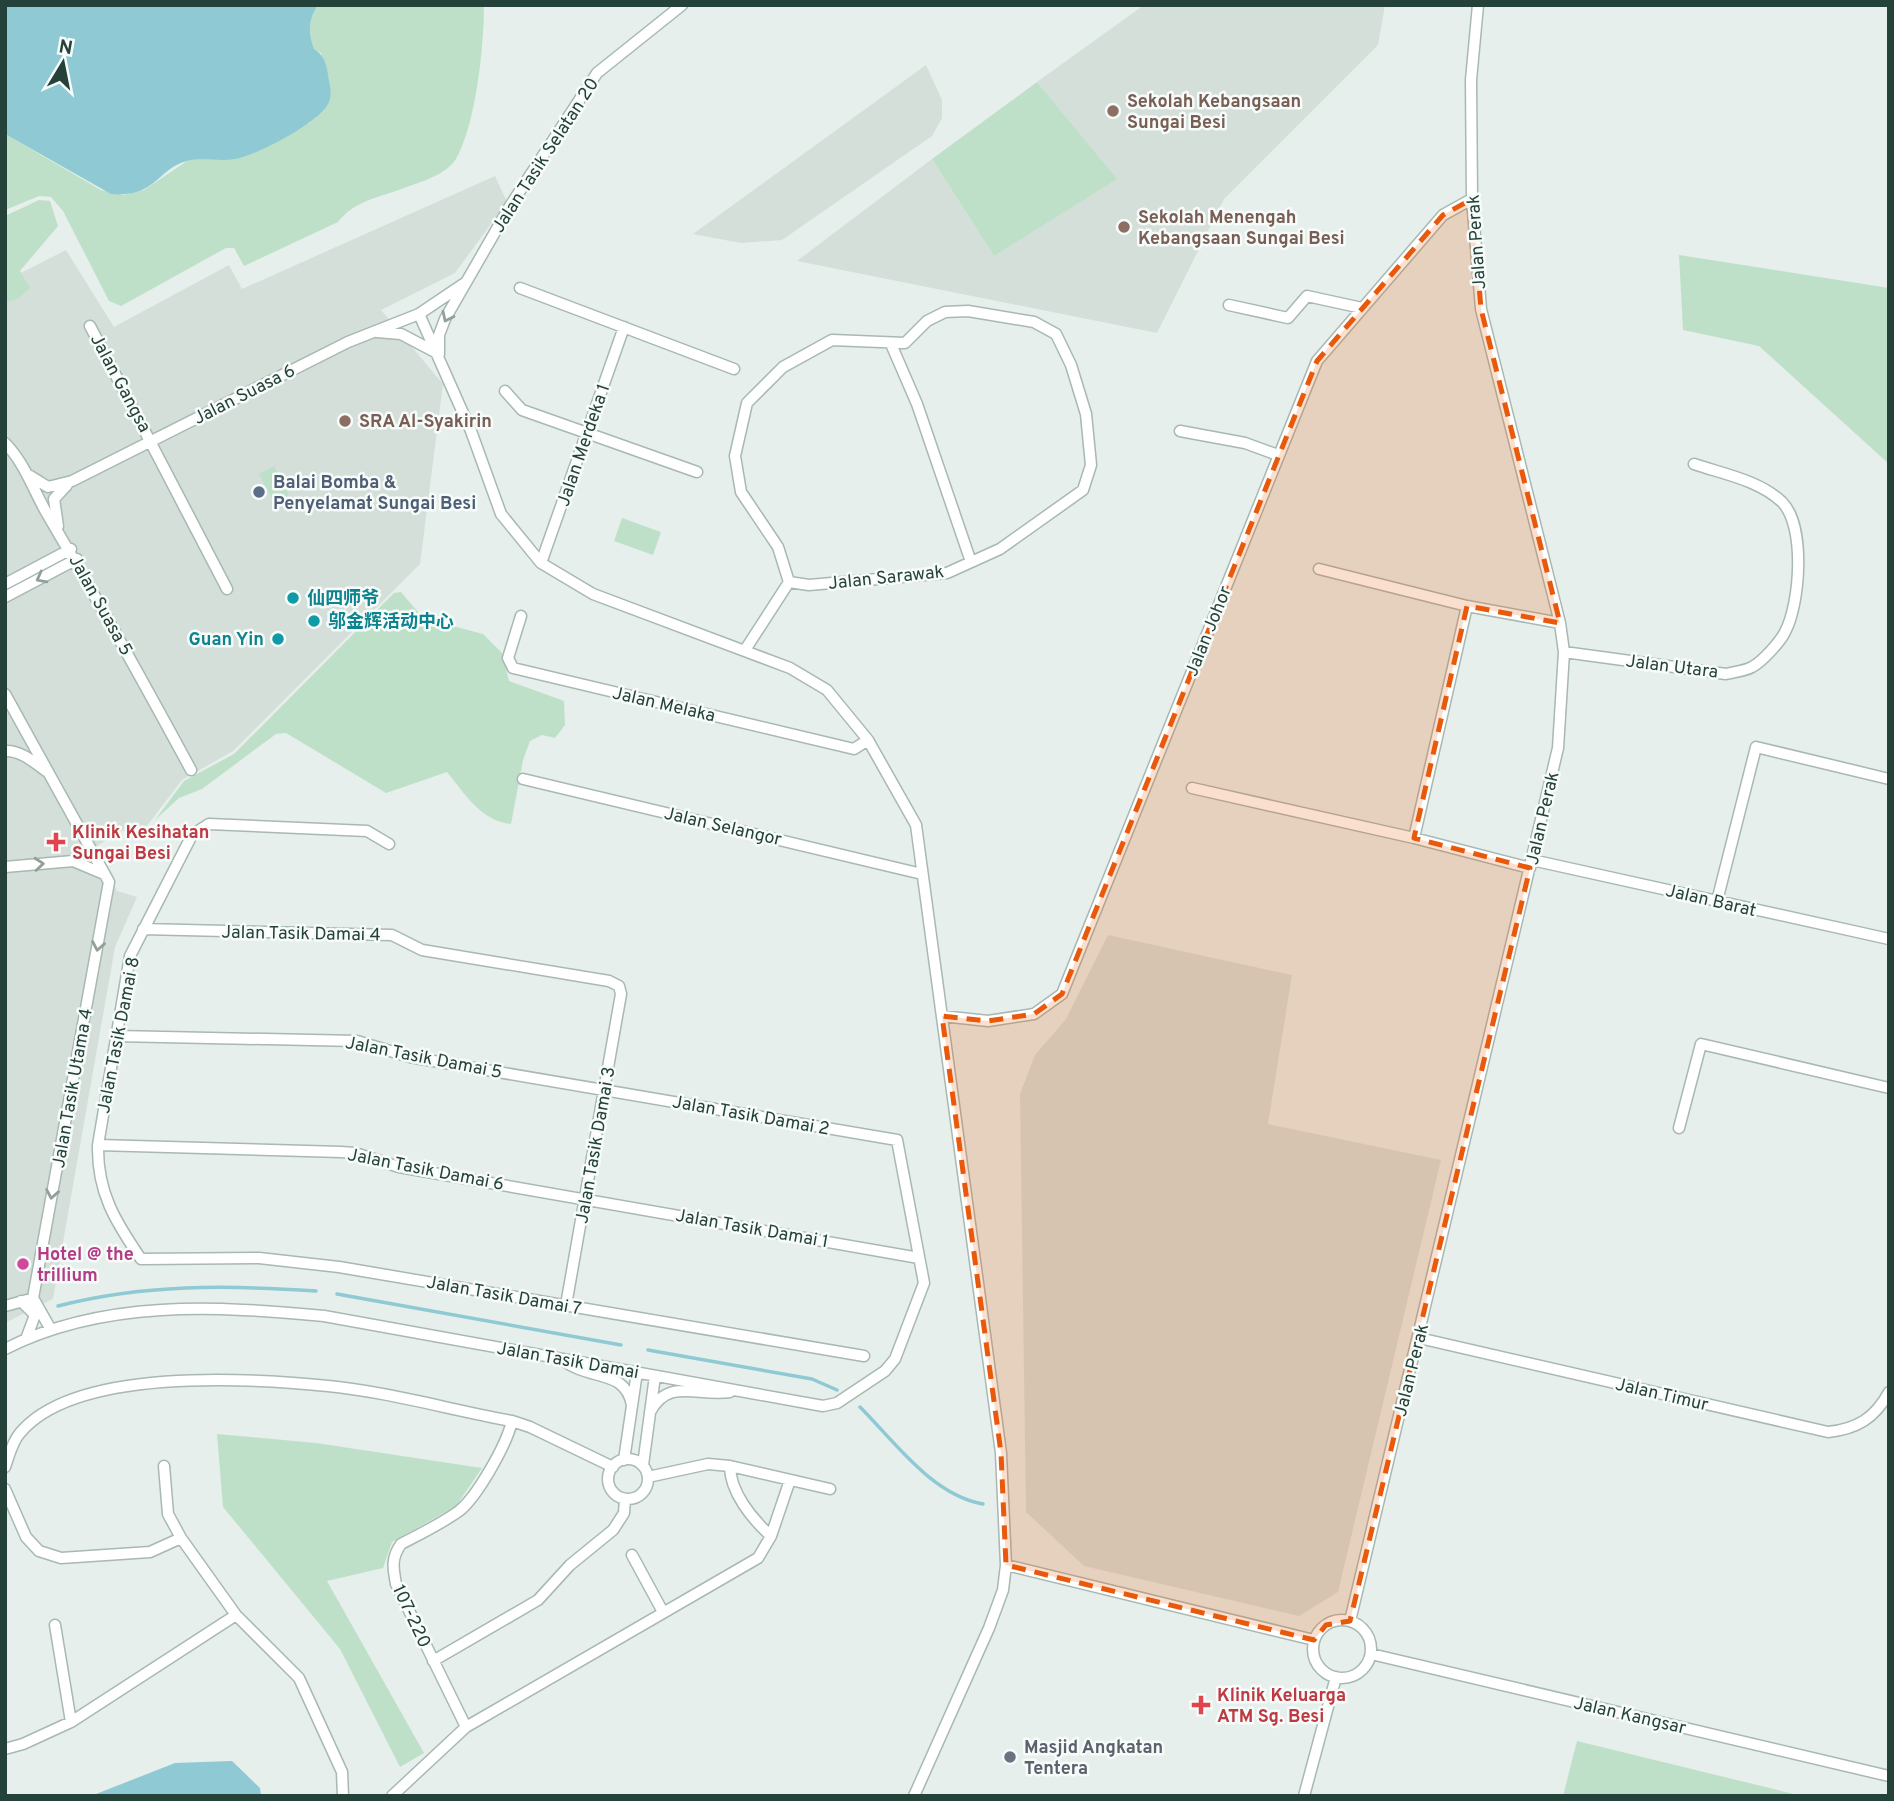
<svg xmlns="http://www.w3.org/2000/svg" width="1894" height="1801" font-family="Overpass,'Noto Sans SC',sans-serif">
  <style>
    .built { fill: #d4dfda }
    .green { fill: #bfe0c8 }
    .water { fill: #8ec9d4 }
    .lines { fill: none; stroke-linecap: round; stroke-linejoin: round }
    .stream { stroke: #8ec9d4; stroke-width: 3.5 }
    .minor-casing { stroke: #a8b8b2; stroke-width: 13 }
    .minor { stroke: #fff; stroke-width: 10 }
    .oneway { stroke: #92a09c }
    .marked { fill: #e8590c; fill-opacity: 0.2; stroke: #e8590c; stroke-width: 5; stroke-dasharray: 14 9; stroke-linejoin: round }
    .education-dot { fill: #8d6e63; stroke: #f7fbf9; stroke-width: 2.5 }
    .service-dot { fill: #5c6f8a; stroke: #f7fbf9; stroke-width: 2.5 }
    .culture-dot { fill: #0f9aa8; stroke: #f7fbf9; stroke-width: 2.5 }
    .health-dot { fill: #e0444e; stroke: #f7fbf9; stroke-width: 2.5 }
    .hotel-dot { fill: #d1479c; stroke: #f7fbf9; stroke-width: 2.5 }
    .worship-dot { fill: #6b7280; stroke: #f7fbf9; stroke-width: 2.5 }
    .labels { text-anchor: middle; stroke-width: 5; stroke-linejoin: round; paint-order: stroke }
    .education-label { font-size: 18px; font-weight: bold; fill: #785e54; stroke: #f7fbf9; text-anchor: start }
    .street-label { font-size: 18px; fill: #24423a; stroke: #f7fbf9 }
    .service-label { font-size: 18px; font-weight: bold; fill: #4e5e75; stroke: #f7fbf9; text-anchor: start }
    .culture-label { font-size: 18px; font-weight: bold; fill: #0d838f; stroke: #f7fbf9; text-anchor: start }
    .health-label { font-size: 18px; font-weight: bold; fill: #be3a42; stroke: #f7fbf9; text-anchor: start }
    .hotel-label { font-size: 18px; font-weight: bold; fill: #b23c85; stroke: #f7fbf9; text-anchor: start }
    .worship-label { font-size: 18px; font-weight: bold; fill: #5b616d; stroke: #f7fbf9; text-anchor: start }
  </style>
  <rect width="100%" height="100%" fill="#e6efeb"/>
  <path class="built" d="M1144,5h241l-7,40 -154,154 -67,134 -360,-72 135,-102 62,97 122,-77 -79,-97z
    M926,65l16,35v18l-10,18 -150,104 -41,3 -48,-9z
    M495,176l12,26 -52,71 -74,37 62,74 -23,180 -187,187 -51,29 -39,51 -12,9 -8,-10 -28,17 22,44 20,6 -22,50 -62,352 -48,24v-1042l61,-31 48,77 115,-62 13,24z
    M1108,935l184,40 -24,149 173,36 -103,432 -39,24 -215,-50 -58,-54 -6,-418 15,-39 31,-36z"/>
  <path class="green" d="M318,5h166c0,41 -8,119 -28,154 -10,16 -36,23 -52,29 -24,9 -50,13 -66,34l-94,44 -10,-18h-8l-105,58 -12,-5 -46,-90 -12,-14 -12,-1 -34,14v-76l96,56 22,5 21,-5 43,-29 122,-38 19,-18 -7,-52 -7,-4c-6,-16 -6,-29 4,-44z
    M1037,82l80,97 -123,77 -62,-97z
    M39,200l11,1 8,25 -38,45 10,17 -11,10 -14,5v-87z
    M1679,255l210,33v176l-130,-118 -76,-16z
    M274,466l15,29 -15,7 -15,-28z
    M622,518l39,14 -8,23 -39,-14z
    M401,592l22,26 60,16 19,19 7,28 55,20 1,24 -10,13 -13,-3 -12,6 -7,19 -12,64c-30,-3 -46,-30 -64,-52l-61,21 -100,-60 -10,1 -74,55 -23,9 -24,22 29,-39 50,-27 160,-161z
    M217,1434l99,9 166,25 -26,38 -64,36 -9,26 -56,13 97,172 -24,14 -60,-118 -117,-142z
    M1577,1741l225,55h-239z"/>
  <path class="water" d="M318,5c-10,15 -10,28 -4,44 12,7 13,19 15,32 2,9 3,17 -2,25 -13,19 -70,49 -92,53 -16,3 -33,-2 -48,2 -30,8 -31,37 -76,33l-106,-60 1,-129z
    M232,1761l28,27 1,8h-170l84,-33z"/>
  <g class="lines">
    <path class="stream" d="M337,1294l284,51
      M58,1306c86,-22 169,-21 258,-15
      M648,1350l164,29 25,11
      M860,1407c35,35 72,88 123,97"/>
    <g class="minor-casing">
      <path id="minor" d="M520,288l214,81
        M1229,305l59,13 19,-22 55,12
        M419,314l52,117 30,83 40,49 52,31 197,74 37,22 41,50 48,85 85,628 5,112 -3,25 -14,38 -75,168
        M90,326l137,263
        M377,332l24,2 38,20
        M891,344l26,60 54,158
        M439,352v-17l6,-16 65,-113 87,-133 85,-68
        M505,391l17,19 175,62
        M1180,431l65,12 33,12
        M5,443c19,19 28,46 41,69 50,85 98,171 145,258
        M27,474l21,13 24,-6 276,-139 71,-28 46,-31
        M58,526l-4,-27 13,-14
        M541,563l83,-236
        M1319,569l148,37 93,17
        M5,584l66,-35
        M5,597l72,-38
        M521,616l-13,42 5,10 341,81 14,-9
        M745,650l44,-68 20,3 138,-12 53,-24 83,-59 8,-25 -5,-51 -15,-49 -15,-31 -22,-12 -66,-11 -23,1 -18,9 -22,22 -73,-3 -49,27 -36,36 -12,53 6,36 37,55 11,35
        M1564,652l162,22c8,-2 19,-3 26,-7 10,-5 28,-25 33,-35 15,-28 21,-106 -3,-130 -23,-22 -59,-28 -88,-38
        M5,694l104,188 -76,416 17,30
        M5,751c15,-1 29,11 41,20
        M523,779l399,95
        M1192,788l222,50 116,30
        M1414,838l53,-232
        M389,844l-22,-13 -158,-7 -17,11 -62,121 -32,189c-1,47 17,76 43,114l118,-1 80,9 525,89
        M1532,860l357,79
        M5,867l68,-6 31,13
        M1717,901l39,-154 133,32
        M143,929l249,6 30,15 187,31 10,5 2,8 -55,311
        M942,1016l46,5 46,-7 28,-20 255,-633 126,-146 29,-16
        M1679,1128l22,-84 188,44
        M98,1145l243,7 14,1 44,14 520,91
        M21,1301l14,14 -9,24
        M5,1306l22,-6
        M1419,1338l409,94c29,-3 47,-14 61,-40
        M5,1349c98,-50 212,-43 319,-33l499,90 14,-3 48,-32 10,-12 29,-76 -27,-143 -487,-83 -53,-16 -241,-5
        M564,1361c27,20 61,8 68,44
        M650,1412c19,-35 47,-15 80,-20
        M608 1479a20 20 0 1 1 40 0a20 20 0 1 1-40 0Z
        M624,1460l13,-88
        M643,1465l12,-89
        M164,1466l4,48 13,24 55,77 63,63 43,94 1,24
        M730,1466c0,26 22,53 41,70
        M5,1467c4,-11 7,-25 15,-34 55,-66 229,-55 308,-47 61,6 123,24 184,35l18,6 83,40
        M648,1477l60,-13 22,2 100,23
        M5,1489l21,48 13,14 22,7 89,-6 31,-14
        M632,1555l31,57
        M1006,1565l308,75
        M1313 1649a29 29 0 1 1 58 0a29 29 0 1 1-58 0Z
        M1350,1621l208,-873 6,-96 -4,-29 -79,-314 -9,-110 -1,-119 7,-75
        M55,1625l16,97
        M1371,1654l518,122
        M433,1661l105,-61 32,-35 43,-35 11,-17 1,-14
        M466,1727l-70,-143c-3,-16 -5,-26 5,-40 19,-10 40,-20 58,-33 18,-14 48,-67 53,-90
        M5,1749l18,-5 48,-22 165,-107
        M392,1796l74,-69 292,-169 13,-22 19,-56
        M1304,1796l32,-119"/>
    </g>
    <use href="#minor" class="minor"/>
  </g>
  <defs><path id="oneway-chevron" d="M-2-3.5L2.5 0L-2 3.5" fill="none" stroke-width="1.6" stroke-linecap="round" stroke-linejoin="round" transform="scale(1.75)"/></defs>
  <g class="oneway">
    <use href="#oneway-chevron" transform="translate(447 317) rotate(116)"/>
    <use href="#oneway-chevron" transform="translate(41 578) rotate(152)"/>
    <use href="#oneway-chevron" transform="translate(39 864) rotate(-5)"/>
    <use href="#oneway-chevron" transform="translate(98 946) rotate(100)"/>
    <use href="#oneway-chevron" transform="translate(52 1194) rotate(100)"/>
  </g>
  <path class="marked" d="M1472,199l9,110 79,314 -93,-17 -53,232 116,30 -180,753 -24,4 -12,15 -308,-75 -5,-112 -59,-437 46,5 46,-7 28,-20 255,-633 126,-146z"/>
  <g class="education-dot">
    <circle cx="1113" cy="111" r="7"/>
    <circle cx="1124" cy="227" r="7"/>
    <circle cx="345" cy="421" r="7"/>
  </g>
  <circle class="service-dot" cx="259" cy="492" r="7"/>
  <g class="culture-dot">
    <circle cx="293" cy="598" r="7"/>
    <circle cx="314" cy="621" r="7"/>
    <circle cx="278" cy="639" r="7"/>
  </g>
  <g class="health-dot">
    <path d="M52.5 831.5h7v7h7v7h-7v7h-7v-7h-7v-7h7z"/>
    <path d="M1197.5 1694.5h7v7h7v7h-7v7h-7v-7h-7v-7h7z"/>
  </g>
  <circle class="hotel-dot" cx="23" cy="1264" r="7"/>
  <circle class="worship-dot" cx="1010" cy="1757" r="7"/>
  <g class="labels">
    <g class="education-label">
      <text x="1127" y="107">Sekolah Kebangsaan<tspan x="1127" dy="21">Sungai Besi</tspan></text>
      <text x="1138" y="223">Sekolah Menengah<tspan x="1138" dy="21">Kebangsaan Sungai Besi</tspan></text>
      <text x="359" y="427">SRA Al-Syakirin</text>
    </g>
    <g class="street-label">
      <text transform="translate(545 155) rotate(-57)" y="6">Jalan Tasik Selatan 20</text>
      <text transform="translate(1476 242) rotate(-94)" y="6">Jalan Perak</text>
      <text transform="translate(121 383) rotate(62)" y="6">Jalan Gangsa</text>
      <text transform="translate(244 394) rotate(-27)" y="6">Jalan Suasa 6</text>
      <text transform="translate(583 445) rotate(-71)" y="6">Jalan Merdeka 1</text>
      <text transform="translate(886 577) rotate(-6)" y="6">Jalan Sarawak</text>
      <text transform="translate(101 605) rotate(61)" y="6">Jalan Suasa 5</text>
      <text transform="translate(1208 631) rotate(-68)" y="6">Jalan Johor</text>
      <text transform="translate(1672 666) rotate(7)" y="6">Jalan Utara</text>
      <text transform="translate(664 704) rotate(13)" y="6">Jalan Melaka</text>
      <text transform="translate(1542 818) rotate(-77)" y="6">Jalan Perak</text>
      <text transform="translate(723 826) rotate(13)" y="6">Jalan Selangor</text>
      <text transform="translate(1711 900) rotate(13)" y="6">Jalan Barat</text>
      <text transform="translate(301 933) rotate(1)" y="6">Jalan Tasik Damai 4</text>
      <text transform="translate(118 1035) rotate(-79)" y="6">Jalan Tasik Damai 8</text>
      <text transform="translate(424 1057) rotate(11)" y="6">Jalan Tasik Damai 5</text>
      <text transform="translate(72 1088) rotate(-80)" y="6">Jalan Tasik Utama 4</text>
      <text transform="translate(751 1115) rotate(10)" y="6">Jalan Tasik Damai 2</text>
      <text transform="translate(595 1145) rotate(-80)" y="6">Jalan Tasik Damai 3</text>
      <text transform="translate(426 1169) rotate(11)" y="6">Jalan Tasik Damai 6</text>
      <text transform="translate(752 1228) rotate(10)" y="6">Jalan Tasik Damai 1</text>
      <text transform="translate(504 1295) rotate(10)" y="6">Jalan Tasik Damai 7</text>
      <text transform="translate(568 1360) rotate(10)" y="6">Jalan Tasik Damai</text>
      <text transform="translate(1411 1370) rotate(-76)" y="6">Jalan Perak</text>
      <text transform="translate(1662 1394) rotate(13)" y="6">Jalan Timur</text>
      <text transform="translate(412 1616) rotate(65)" y="6">107-220</text>
      <text transform="translate(1630 1715) rotate(13)" y="6">Jalan Kangsar</text>
    </g>
    <g class="service-label">
      <text x="273" y="488">Balai Bomba &amp;<tspan x="273" dy="21">Penyelamat Sungai Besi</tspan></text>
    </g>
    <g class="culture-label">
      <text x="307" y="604">仙四师爷</text>
      <text x="328" y="627">邬金辉活动中心</text>
      <text x="264" y="645" text-anchor="end">Guan Yin</text>
    </g>
    <g class="health-label">
      <text x="72" y="838">Klinik Kesihatan<tspan x="72" dy="21">Sungai Besi</tspan></text>
      <text x="1217" y="1701">Klinik Keluarga<tspan x="1217" dy="21">ATM Sg. Besi</tspan></text>
    </g>
    <g class="hotel-label">
      <text x="37" y="1260">Hotel @ the<tspan x="37" dy="21">trillium</tspan></text>
    </g>
    <g class="worship-label">
      <text x="1024" y="1753">Masjid Angkatan<tspan x="1024" dy="21">Tentera</tspan></text>
    </g>
  </g>
  <rect width="1894" height="1801" fill="none" stroke="#24423a" stroke-width="14"/>
  <g transform="translate(63 63) rotate(10)" stroke="#f7fbf9" stroke-width="5" paint-order="stroke">
  <path d="M0-5L12 26L0 18L-12 26Z" fill="#24423a"/>
  <text y="-10" font-size="19" font-weight="bold" text-anchor="middle" fill="#24423a">N</text>
  </g>
</svg>
